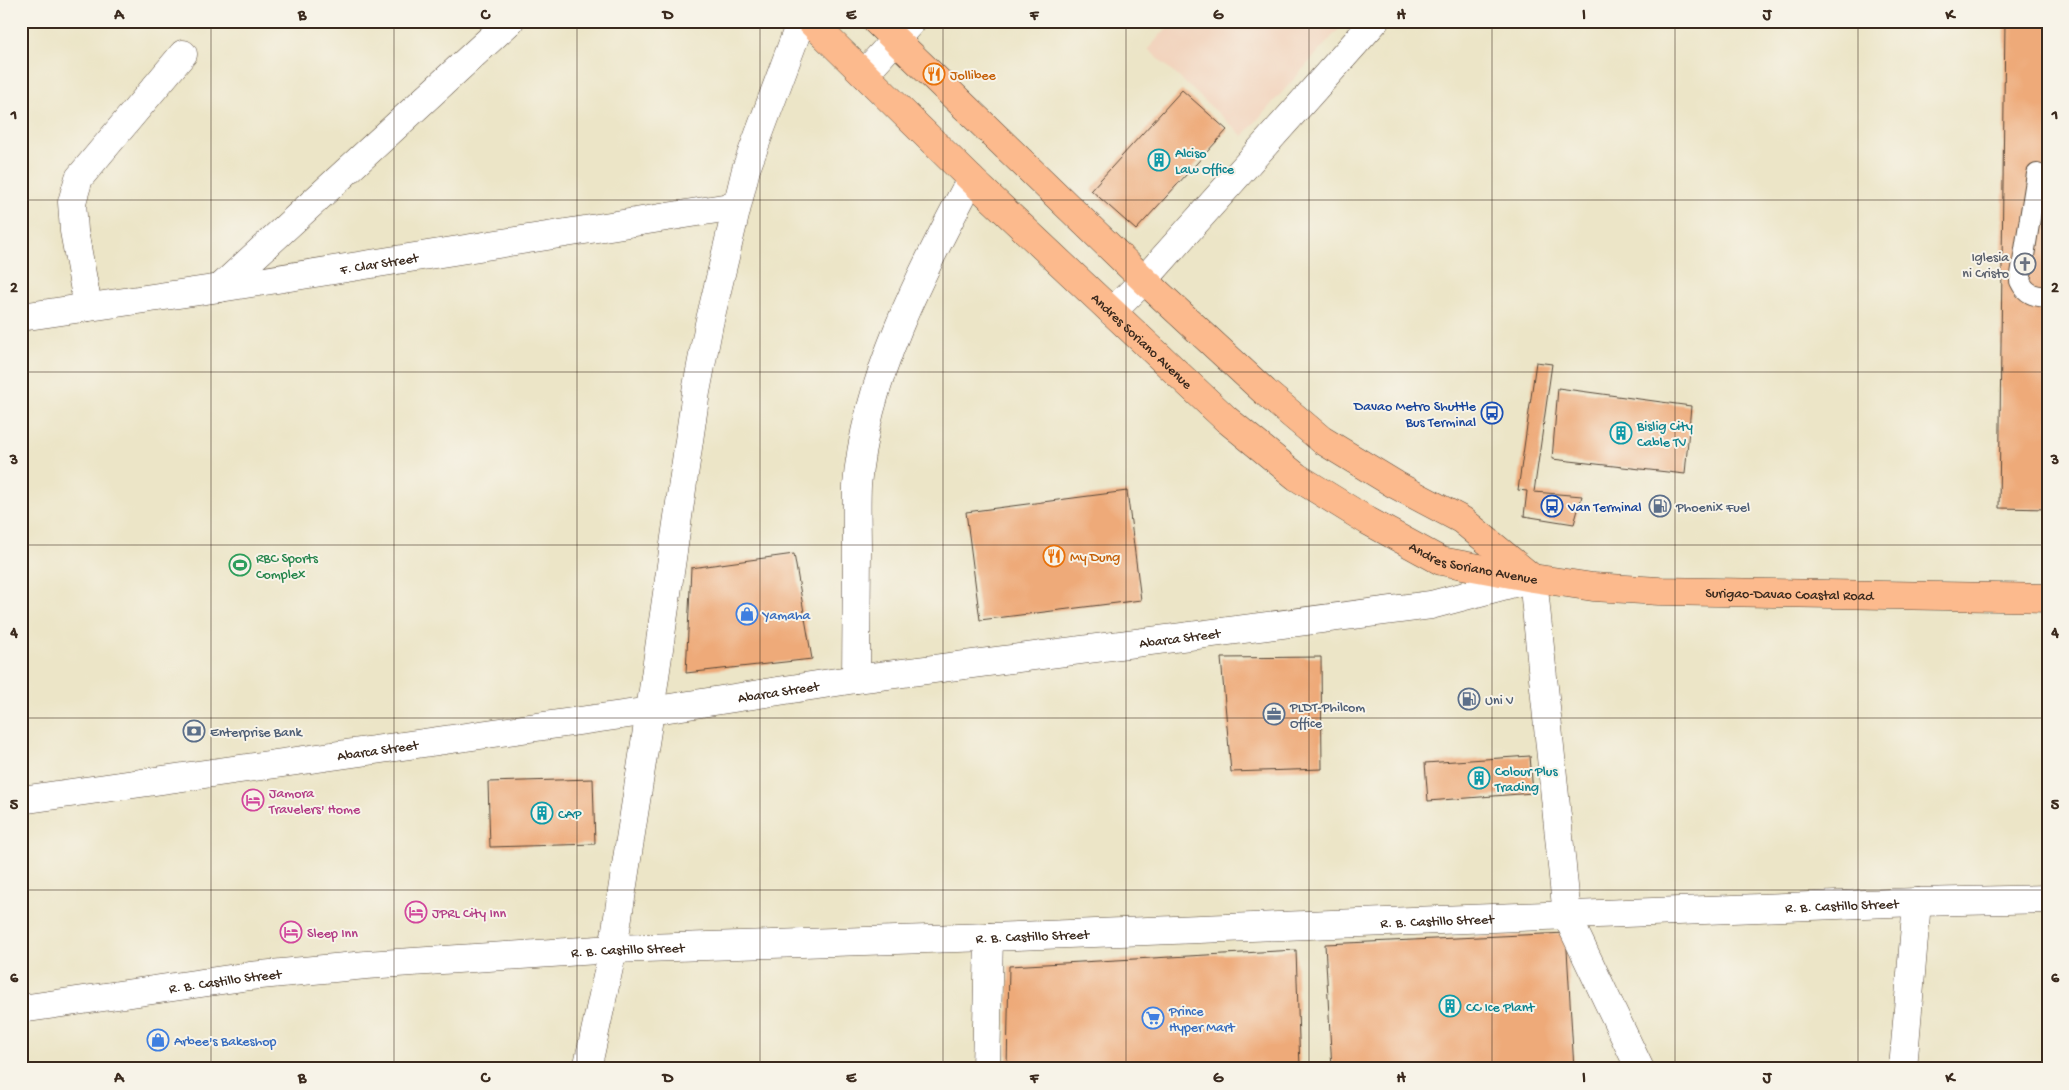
<svg xmlns="http://www.w3.org/2000/svg" width="2069" height="1090" font-family="'Gochi Hand',sans-serif">
  <style>
    .built { fill: #f2d4be }
    .building { fill: #eeaa79 }
    .lines { fill: none; stroke-linecap: round; stroke-linejoin: round }
    .service-casing { stroke: #564637; stroke-width: 22 }
    .minor-casing { stroke: #564637; stroke-width: 29 }
    .tertiary-casing { stroke: #564637; stroke-width: 29 }
    .trunk-casing { stroke: #564637; stroke-width: 29 }
    .service { stroke: #fff; stroke-width: 20 }
    .minor { stroke: #fff; stroke-width: 28 }
    .tertiary { stroke: #fff; stroke-width: 28 }
    .trunk { stroke: #fcba8d; stroke-width: 28 }
    .grid { fill: none; stroke: #3b2a1e; stroke-width: 1; stroke-opacity: 0.55 }
    .labels { text-anchor: middle; stroke-width: 4; stroke-linejoin: round; paint-order: stroke }
    .food-label { font-size: 14px; fill: #c56008; stroke: #f7f3e8; text-anchor: start }
    .culture-label { font-size: 14px; fill: #0d838f; stroke: #f7f3e8; text-anchor: start }
    .worship-label { font-size: 14px; fill: #5b616d; stroke: #f7f3e8; text-anchor: end }
    .street-label { font-size: 14px; fill: #3b2a1e; stroke: #f7f3e8 }
    .transit-label { font-size: 14px; fill: #164399; stroke: #f7f3e8; text-anchor: end }
    .service-label { font-size: 14px; fill: #4e5e75; stroke: #f7f3e8; text-anchor: start }
    .leisure-label { font-size: 14px; fill: #27864d; stroke: #f7f3e8; text-anchor: start }
    .shop-label { font-size: 14px; fill: #366cbe; stroke: #f7f3e8; text-anchor: start }
    .hotel-label { font-size: 14px; fill: #b23c85; stroke: #f7f3e8; text-anchor: start }
    .neatline { fill: none; stroke: #3b2a1e; stroke-width: 2 }
    .grid-label { font-size: 16px; text-anchor: middle; font-weight: bold; fill: #3b2a1e }
  </style>
  <rect width="100%" height="100%" fill="#f7f3e8"/>
  <filter id="ink" filterUnits="userSpaceOnUse"><feTurbulence type="fractalNoise" baseFrequency=".02" numOctaves="2"/><feDisplacementMap in="SourceGraphic" scale="10" xChannelSelector="R" yChannelSelector="G"/><feConvolveMatrix kernelMatrix="1 2 1 2 8 2 1 2 1" color-interpolation-filters="sRGB"/></filter>
  <filter id="wash" filterUnits="userSpaceOnUse"><feTurbulence type="fractalNoise" baseFrequency=".0096" numOctaves="4" result="noise"/><feDisplacementMap in="SourceGraphic" scale="20" xChannelSelector="R" yChannelSelector="G"/><feGaussianBlur stdDeviation="1.12" result="paint"/><feColorMatrix in="noise" values="0 0 0 0 0 0 0 0 0 0 0 0 0 0 0 0 0 1.4 0 .05"/><feComposite in="paint" operator="in"/></filter>
  <g filter="url(#wash)">
    <rect width="100%" height="100%" fill="#ece5c7"/>
    <path class="built" d="M1173,21h173l-103,115 -95,-87z"/>
    <g id="blocks">
      <path class="building" d="M2005,21h43v488l-49,-1z
        M1182,90l45,40 -91,100 -45,-40z
        M1536,362l16,2 -18,128 48,4 -8,28 -50,-8 3,-25 -9,-1z
        M1558,388l133,18 -6,68 -133,-15z
        M1127,491l14,109 -161,20 -14,-108z
        M794,554l18,105 -126,14 5,-105z
        M1321,657l1,112 -91,3 -10,-114z
        M1530,756l3,37 -105,8 -3,-38z
        M593,779l2,65 -105,3 -2,-65z
        M1566,933l8,136h-242l-7,-125z
        M1296,950l4,119h-293l2,-103z"/>
    </g>
  </g>
  <g filter="url(#ink)">
    <use href="#blocks" fill-opacity="0" stroke="#564637" stroke-width="1"/>
    <g class="lines">
      <g class="service-casing">
        <path id="service" d="M2037,174l-17,107c6,13 14,15 28,16"/>
      </g>
      <g class="minor-casing">
        <g id="minor">
          <path d="M864,74l48,-53"/>
          <path d="M220,288l290,-267"/>
          <path d="M88,307l-14,-76 -2,-29 7,-24 104,-124"/>
          <path d="M1112,312l32,-32 231,-259"/>
          <path id="s1" d="M21,317l199,-29 516,-82"/>
          <path d="M1533,578l34,338 73,153"/>
          <path d="M856,679c0,-43 1,-86 1,-129 0,-21 -1,-43 0,-64 8,-106 65,-215 114,-307"/>
          <path d="M587,1069l26,-120 37,-238 46,-319 13,-68 37,-155 55,-148"/>
          <path d="M986,1069l3,-132"/>
          <path d="M1903,1069l14,-167"/>
        </g>
      </g>
      <g class="tertiary-casing">
        <g id="tertiary">
          <path id="s2" d="M21,800l629,-89 206,-32 575,-74 102,-27"/>
          <path id="s3" d="M21,1009l229,-33 116,-11 247,-16 376,-12 928,-35 131,-3"/>
        </g>
      </g>
      <g class="trunk-casing">
        <g id="trunk">
          <path id="s4" d="M810,21l161,158 255,240 71,58 71,44 73,40 92,17 60,9 66,4 389,7"/>
          <path d="M876,21l268,259 121,112 57,48 74,45 66,35 69,57"/>
        </g>
      </g>
      <use href="#service" class="service"/>
      <use href="#minor" class="minor"/>
      <use href="#tertiary" class="tertiary"/>
      <use href="#trunk" class="trunk"/>
    </g>
  </g>
  <path class="grid" d="M211,21v1048M394,21v1048M577,21v1048M760,21v1048M943,21v1048M1126,21v1048M1309,21v1048M1492,21v1048M1675,21v1048M1858,21v1048M21,200h2027M21,372h2027M21,545h2027M21,718h2027M21,890h2027"/>
  <defs>
    <g id="restaurant-ring" transform="scale(1.125)"><circle r="9.5" fill="#f7f3e8" stroke="#e8710a" stroke-width="1.5"/><path d="M-5-6h1v4h1v-4h1v4h1v-4h1v5L-1.5 .5V6h-2V.5L-5-1ZM5-6V6H3V1.5H1.5Q1.5-4 5-6Z" fill="#e8710a"/></g>
    <g id="building-ring" transform="scale(1.125)"><circle r="9.5" fill="#f7f3e8" stroke="#0f9aa8" stroke-width="1.5"/><path d="M-4-6H4V6H1V3H-1V6H-4ZM-2.5-4.3h1.7v1.8h-1.7ZM.8-4.3h1.7v1.8H.8ZM-2.5-1h1.7V.8h-1.7ZM.8-1h1.7V.8H.8Z" fill="#0f9aa8"/></g>
    <g id="church-ring" transform="scale(1.125)"><circle r="9.5" fill="#f7f3e8" stroke="#6b7280" stroke-width="1.5"/><path d="M-1.2-6h2.4v3.5h3.3v2.4h-3.3V6h-2.4V-.1h-3.3v-2.4h3.3Z" fill="#6b7280"/></g>
    <g id="bus-ring" transform="scale(1.125)"><circle r="9.5" fill="#f7f3e8" stroke="#1a4fb4" stroke-width="1.5"/><path d="M-5-6H5V4H4V6H2V4H-2V6H-4V4H-5ZM-3.5-4V0h7V-4ZM-3.5 1.2v1.5H-2V1.2ZM2 1.2v1.5H3.5V1.2Z" fill="#1a4fb4"/></g>
    <g id="fuel-ring" transform="scale(1.125)"><circle r="9.5" fill="#f7f3e8" stroke="#5c6f8a" stroke-width="1.5"/><path d="M-5.5-6h7V0h2V4h1.3V-2.5L3-4.5l.8-.8L6-3V5H2.5V1h-1V6h-7ZM-4.2-4.7v3.2H.2V-4.7Z" fill="#5c6f8a"/></g>
    <g id="stadium-ring" transform="scale(1.125)"><circle r="9.5" fill="#f7f3e8" stroke="#2e9e5b" stroke-width="1.5"/><path d="M0-5a6.5 5 0 1 0 0 10a6.5 5 0 1 0 0-10ZM-3.5-1.8h7v3.6h-7Z" fill="#2e9e5b"/></g>
    <g id="shop-ring" transform="scale(1.125)"><circle r="9.5" fill="#f7f3e8" stroke="#3f7fe0" stroke-width="1.5"/><path d="M-5-2.5h2.3a2.7 3.5 0 0 1 5.4 0H5L5.5 6h-11ZM-1.5-2.5h3a1.5 2.3 0 0 0-3 0Z" fill="#3f7fe0"/></g>
    <g id="office-ring" transform="scale(1.125)"><circle r="9.5" fill="#f7f3e8" stroke="#5c6f8a" stroke-width="1.5"/><path d="M-6-3h4V-5.5h4V-3h4V5H-6ZM-1-4.5V-3h2v-1.5ZM-6 0V1H6V0Z" fill="#5c6f8a"/></g>
    <g id="bank-ring" transform="scale(1.125)"><circle r="9.5" fill="#f7f3e8" stroke="#5c6f8a" stroke-width="1.5"/><path d="M-6-4H6V4H-6ZM0-2.3a2.3 2.3 0 1 0 0 4.6a2.3 2.3 0 1 0 0-4.6Z" fill="#5c6f8a"/></g>
    <g id="hotel-ring" transform="scale(1.125)"><circle r="9.5" fill="#f7f3e8" stroke="#d1479c" stroke-width="1.5"/><path d="M-6-4.5h1.5V1H6V5H4.5V3h-9V5H-6ZM-4 0a1.8 1.8 0 1 1 3.6 0ZM.5 0V-2.5h3Q6-2.5 6 0Z" fill="#d1479c"/></g>
    <g id="supermarket-ring" transform="scale(1.125)"><circle r="9.5" fill="#f7f3e8" stroke="#3f7fe0" stroke-width="1.5"/><path d="M-6-5.5h2.5l.6 2H6L4.5 2H-2.5L-4.4-4H-6ZM-1.5 3.2a1.3 1.3 0 1 0 .1 0ZM3 3.2a1.3 1.3 0 1 0 .1 0Z" fill="#3f7fe0"/></g>
  </defs>
  <g fill-rule="evenodd">
    <use href="#restaurant-ring" x="934" y="74"/>
    <use href="#building-ring" x="1159" y="160"/>
    <use href="#church-ring" x="2025" y="264"/>
    <use href="#bus-ring" x="1492" y="413"/>
    <use href="#building-ring" x="1621" y="433"/>
    <use href="#bus-ring" x="1552" y="506"/>
    <use href="#fuel-ring" x="1660" y="506"/>
    <use href="#restaurant-ring" x="1054" y="556"/>
    <use href="#stadium-ring" x="240" y="565"/>
    <use href="#shop-ring" x="747" y="614"/>
    <use href="#fuel-ring" x="1469" y="699"/>
    <use href="#office-ring" x="1274" y="714"/>
    <use href="#bank-ring" x="194" y="731"/>
    <use href="#building-ring" x="1479" y="778"/>
    <use href="#hotel-ring" x="253" y="800"/>
    <use href="#building-ring" x="542" y="813"/>
    <use href="#hotel-ring" x="416" y="912"/>
    <use href="#hotel-ring" x="291" y="932"/>
    <use href="#building-ring" x="1450" y="1006"/>
    <use href="#supermarket-ring" x="1153" y="1018"/>
    <use href="#shop-ring" x="158" y="1040"/>
  </g>
  <g class="labels">
    <g class="food-label">
      <text x="950" y="79">Jollibee</text>
      <text x="1070" y="561">My Dung</text>
    </g>
    <g class="culture-label">
      <text x="1175" y="157">Alciso<tspan x="1175" dy="16">Law Office</tspan></text>
      <text x="1637" y="430">Bislig City<tspan x="1637" dy="16">Cable TV</tspan></text>
      <text x="1495" y="775">Colour Plus<tspan x="1495" dy="16">Trading</tspan></text>
      <text x="558" y="818">CAP</text>
      <text x="1466" y="1011">CC Ice Plant</text>
    </g>
    <g class="worship-label">
      <text x="2009" y="261">Iglesia<tspan x="2009" dy="16">ni Cristo</tspan></text>
    </g>
    <g class="street-label">
      <text dy="5" stroke="none"><textPath href="#s1" startOffset="362">F. Clar Street</textPath></text>
      <text dy="5" stroke="none"><textPath href="#s4" startOffset="461">Andres Soriano Avenue</textPath></text>
      <text dy="5" stroke="none"><textPath href="#s4" startOffset="866">Andres Soriano Avenue</textPath></text>
      <text dy="5" stroke="none"><textPath href="#s4" startOffset="1185">Surigao-Davao Coastal Road</textPath></text>
      <text dy="5" stroke="none"><textPath href="#s2" startOffset="1170">Abarca Street</textPath></text>
      <text dy="5" stroke="none"><textPath href="#s2" startOffset="765">Abarca Street</textPath></text>
      <text dy="5" stroke="none"><textPath href="#s2" startOffset="360">Abarca Street</textPath></text>
      <text dy="5" stroke="none"><textPath href="#s3" startOffset="1825">R. B. Castillo Street</textPath></text>
      <text dy="5" stroke="none"><textPath href="#s3" startOffset="1420">R. B. Castillo Street</textPath></text>
      <text dy="5" stroke="none"><textPath href="#s3" startOffset="1015">R. B. Castillo Street</textPath></text>
      <text dy="5" stroke="none"><textPath href="#s3" startOffset="610">R. B. Castillo Street</textPath></text>
      <text dy="5" stroke="none"><textPath href="#s3" startOffset="206">R. B. Castillo Street</textPath></text>
    </g>
    <g class="transit-label">
      <text x="1476" y="410">Davao Metro Shuttle<tspan x="1476" dy="16">Bus Terminal</tspan></text>
      <text x="1568" y="511" text-anchor="start">Van Terminal</text>
    </g>
    <g class="service-label">
      <text x="1676" y="511">Phoenix Fuel</text>
      <text x="1485" y="704">Uni V</text>
      <text x="1290" y="711">PLDT-Philcom<tspan x="1290" dy="16">Office</tspan></text>
      <text x="210" y="736">Enterprise Bank</text>
    </g>
    <g class="leisure-label">
      <text x="256" y="562">RBC Sports<tspan x="256" dy="16">Complex</tspan></text>
    </g>
    <g class="shop-label">
      <text x="763" y="619">Yamaha</text>
      <text x="1169" y="1015">Prince<tspan x="1169" dy="16">Hyper Mart</tspan></text>
      <text x="174" y="1045">Arbee's Bakeshop</text>
    </g>
    <g class="hotel-label">
      <text x="269" y="797">Jamora<tspan x="269" dy="16">Travelers' Home</tspan></text>
      <text x="432" y="917">JPRL City Inn</text>
      <text x="307" y="937">Sleep Inn</text>
    </g>
  </g>
  <rect width="2069" height="1090" fill="none" stroke="#f7f3e8" stroke-width="55"/>
  <rect x="28" y="28" width="2014" height="1034" class="neatline"/>
  <g class="grid-label">
    <text x="119" y="19">A</text>
    <text x="302" y="19">B</text>
    <text x="485" y="19">C</text>
    <text x="668" y="19">D</text>
    <text x="851" y="19">E</text>
    <text x="1034" y="19">F</text>
    <text x="1218" y="19">G</text>
    <text x="1401" y="19">H</text>
    <text x="1584" y="19">I</text>
    <text x="1767" y="19">J</text>
    <text x="1950" y="19">K</text>
    <text x="14" y="119">1</text>
    <text x="2055" y="119">1</text>
    <text x="14" y="292">2</text>
    <text x="2055" y="292">2</text>
    <text x="14" y="464">3</text>
    <text x="2055" y="464">3</text>
    <text x="14" y="637">4</text>
    <text x="2055" y="637">4</text>
    <text x="14" y="809">5</text>
    <text x="2055" y="809">5</text>
    <text x="14" y="982">6</text>
    <text x="2055" y="982">6</text>
    <text x="119" y="1082">A</text>
    <text x="302" y="1082">B</text>
    <text x="485" y="1082">C</text>
    <text x="668" y="1082">D</text>
    <text x="851" y="1082">E</text>
    <text x="1034" y="1082">F</text>
    <text x="1218" y="1082">G</text>
    <text x="1401" y="1082">H</text>
    <text x="1584" y="1082">I</text>
    <text x="1767" y="1082">J</text>
    <text x="1950" y="1082">K</text>
  </g>
</svg>
